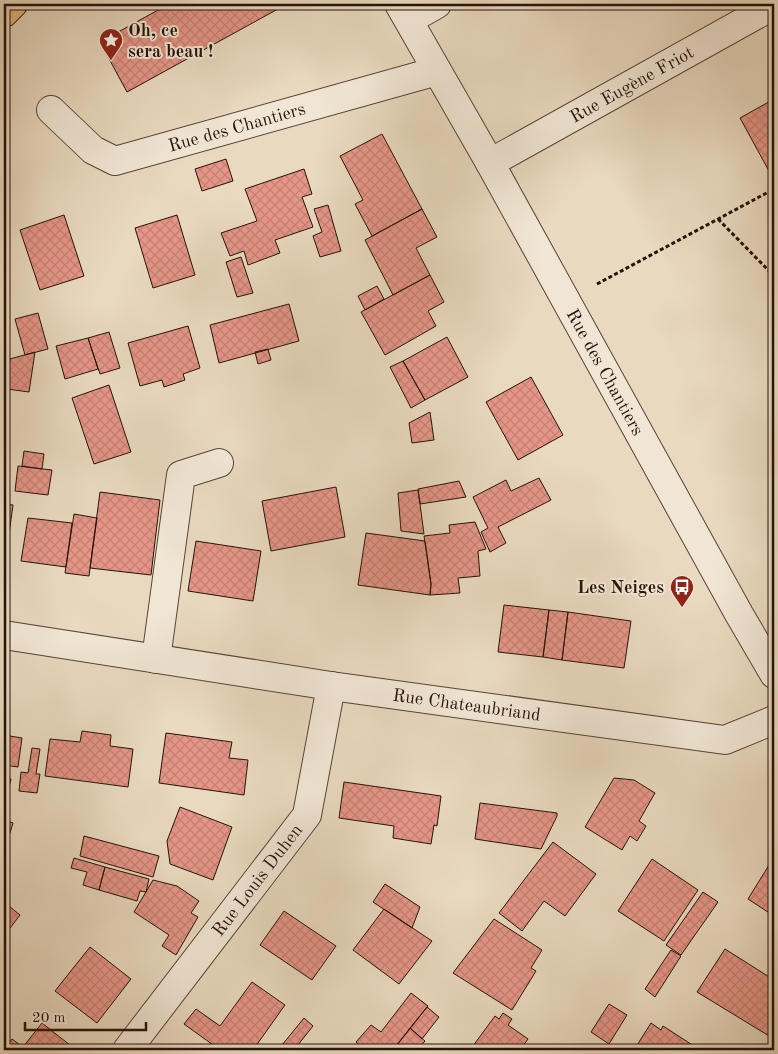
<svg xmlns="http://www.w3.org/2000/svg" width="778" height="1054" font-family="'Old Standard TT',serif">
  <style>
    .building { fill: url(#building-cross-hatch); stroke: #25120a }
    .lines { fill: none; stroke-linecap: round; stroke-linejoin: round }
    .minor-casing { stroke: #564437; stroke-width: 30 }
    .major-casing { stroke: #25120a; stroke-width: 30 }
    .path { stroke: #25120a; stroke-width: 3; stroke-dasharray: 4 2.5; stroke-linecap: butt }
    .minor { stroke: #f1e6d5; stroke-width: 28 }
    .major { stroke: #e4bc80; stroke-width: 28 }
    .labels { text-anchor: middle; stroke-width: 4; stroke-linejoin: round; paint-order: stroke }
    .poi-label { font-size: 18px; font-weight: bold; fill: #25120a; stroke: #f1e6d5; text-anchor: start }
    .street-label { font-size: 18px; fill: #25120a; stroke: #f1e6d5 }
  </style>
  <defs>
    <pattern id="building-cross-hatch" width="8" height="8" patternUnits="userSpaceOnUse" patternTransform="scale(1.25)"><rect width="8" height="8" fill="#e69687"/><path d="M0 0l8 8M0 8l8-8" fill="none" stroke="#c58073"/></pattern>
  </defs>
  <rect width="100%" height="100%" fill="#e9d9bf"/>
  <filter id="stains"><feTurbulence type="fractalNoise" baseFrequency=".004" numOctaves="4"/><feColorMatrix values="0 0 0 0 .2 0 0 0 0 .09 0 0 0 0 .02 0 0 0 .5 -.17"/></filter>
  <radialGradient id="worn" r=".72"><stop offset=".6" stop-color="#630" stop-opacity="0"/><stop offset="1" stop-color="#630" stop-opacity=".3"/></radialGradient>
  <path class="building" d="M169,4h118l-160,88 -27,-50z
    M774,99v68l-5,4 -29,-53z
    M382,134l40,75 -50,27 -17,-32 8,-4 -23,-44z
    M226,159l7,22 -31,10 -7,-22z
    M304,169l8,25 -10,3 11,30 -38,13 5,13 -32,12 -4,-14 -14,5 -9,-23 36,-12 -12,-32z
    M328,205l13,46 -21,6 -7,-21 9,-4 -8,-23z
    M422,209l15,28 -21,11 14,27 -37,20 -28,-55z
    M64,215l20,61 -44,14 -20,-60z
    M177,215l18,60 -42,13 -18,-60z
    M241,257l12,36 -16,4 -11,-35z
    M430,275l14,27 -16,9 8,15 -51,29 -24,-43z
    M377,286l7,13 -19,11 -7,-14z
    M289,304l10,37 -80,22 -9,-38z
    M38,313l10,36 -23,6 -10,-36z
    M188,326l12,42 -17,6 2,6 -21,7 -2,-7 -22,6 -12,-43z
    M109,332l11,36 -20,6 -12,-36z
    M447,337l21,40 -43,23 -22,-39z
    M88,338l10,31 -33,10 -9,-33z
    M268,349l3,11 -13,4 -3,-12z
    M35,352l-6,40 -22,-3 3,-30z
    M403,361l22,39 -14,8 -21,-41z
    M531,377l32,58 -45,25 -32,-58z
    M109,385l22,67 -37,12 -22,-66z
    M430,412l4,28 -22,3 -3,-20z
    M24,451l20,3 -2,15 -20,-3z
    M18,466l34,4 -4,25 -33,-4z
    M539,478l12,22 -53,27 8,16 -16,9 -9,-20 7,-4 -15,-31 33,-17 5,11z
    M459,481l7,16 -46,7 -2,-15z
    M336,487l9,50 -74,14 -9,-50z
    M418,490l2,14 4,30 -23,-3 -3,-38z
    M100,492l60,8 -9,75 -61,-7z
    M4,504l9,1 -8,58h-1z
    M74,514l23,4 -8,58 -24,-3z
    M28,518l44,5 -6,44 -45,-6z
    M475,522l11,27 -8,2 2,25 -22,2 2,15 -30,2 1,-11 -7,-48 26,-3 -1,-8z
    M366,533l59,8 6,43 -1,11 -72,-10z
    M196,541l65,10 -8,50 -65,-10z
    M504,605l45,5 -6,47 -45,-5z
    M549,610l19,2 -6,48 -19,-3z
    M568,612l63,9 -7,47 -62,-8z
    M82,731l29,4 -1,11 23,3 -5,38 -83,-11 5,-37 30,3z
    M166,733l66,9 -3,16 19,2 -4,35 -85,-12z
    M4,735l18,3 -4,29 -14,-2z
    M32,748l8,1 -4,25h4l-3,19 -18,-2 2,-19 7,1z
    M4,777l7,2 -7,30z
    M614,778l20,2 21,13 -16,28 7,5 -9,15 -7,-5 -8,14 -37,-23z
    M344,782l97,14 -4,30 -3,-1 -3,19 -38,-6 1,-12 -55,-8z
    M480,803l77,10v3l-16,33 -66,-10z
    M180,807l52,20 -19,53 -43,-16 -3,-23z
    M4,820l9,3 -4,13 -5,-1z
    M84,836l75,20 -6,21 -73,-21z
    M553,842l43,32 -31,42 -21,-15 -22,30 -23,-18z
    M774,857v59l-26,-17z
    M74,858l31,9 -6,23 -16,-5 4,-13 -16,-4z
    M652,859l46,31 -34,51 -46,-30z
    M105,867l44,12 -3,13 -6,-1 -3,10 -38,-11z
    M153,880l24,6 22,15 -8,12 7,4 -22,38 -14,-9 7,-11 -35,-23z
    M385,884l35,23 -8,21 -39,-26z
    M703,892l15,10 -37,53 -15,-10z
    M4,902l16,13 -16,21z
    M384,909l48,32 -33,43 -46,-34z
    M284,911l52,35 -24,34 -52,-35z
    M494,919l48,31 -11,18 5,3 -24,39 -59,-37z
    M90,947l41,32 -34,44 -42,-32z
    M725,949l49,31v59l-77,-47z
    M671,950l10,6 -26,41 -10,-8z
    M252,982l33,23 -32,45h-6l-6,-4 -3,4h-18l-36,-26 12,-15 24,17z
    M411,993l17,13 -35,44h-27l-10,-8 15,-17 10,7z
    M609,1004l18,11 -18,29 -18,-12z
    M427,1007l12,10 -17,22 -12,-11z
    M503,1013l9,6 -4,6 20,14 -8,11h-50l25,-34 4,3z
    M304,1018l9,8 -19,24h-16z
    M42,1023l33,26 -1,1h-70l8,-11 11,8z
    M651,1023l10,7 2,-4 34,22 -2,2h-61z
    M410,1028l15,13 -8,9h-24z"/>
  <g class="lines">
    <g class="minor-casing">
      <g id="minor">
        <path id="s1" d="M399,4l91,159 249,451 35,60"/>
        <path d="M409,20l28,-16"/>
        <path id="s2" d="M51,110l42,40 22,11 322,-90"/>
        <path id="s3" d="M490,163l284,-158"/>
        <path id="s4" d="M4,635l327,51 394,54 49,-20"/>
        <path d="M156,659l25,-184 38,-12"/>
        <path id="s5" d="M127,1050l180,-235 24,-129"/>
      </g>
    </g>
    <g class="major-casing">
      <path id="major" d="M4,13l9,-9"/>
    </g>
    <path class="path" d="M718,219l56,57
      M597,284l177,-95"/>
    <use href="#minor" class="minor"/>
    <use href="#major" class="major"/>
  </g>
  <defs>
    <g id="sight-pin" transform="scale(1.25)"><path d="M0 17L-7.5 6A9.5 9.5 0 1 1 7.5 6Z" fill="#8f2418" stroke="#f1e6d5"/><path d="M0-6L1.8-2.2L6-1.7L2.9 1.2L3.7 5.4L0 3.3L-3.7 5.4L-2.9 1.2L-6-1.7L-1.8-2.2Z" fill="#fff"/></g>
    <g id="bus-pin" transform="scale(1.25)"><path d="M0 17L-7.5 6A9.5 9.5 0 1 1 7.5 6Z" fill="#8f2418" stroke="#f1e6d5"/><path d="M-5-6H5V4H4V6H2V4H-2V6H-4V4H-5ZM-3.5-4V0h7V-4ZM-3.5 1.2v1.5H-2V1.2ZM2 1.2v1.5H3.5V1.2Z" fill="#fff"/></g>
  </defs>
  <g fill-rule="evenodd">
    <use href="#sight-pin" x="111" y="40"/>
    <use href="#bus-pin" x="682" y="587"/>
  </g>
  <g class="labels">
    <g class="poi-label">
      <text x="128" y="36">Oh, ce<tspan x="128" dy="21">sera beau !</tspan></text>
      <text x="664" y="593" text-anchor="end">Les Neiges</text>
    </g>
    <g class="street-label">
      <text dy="6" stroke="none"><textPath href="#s3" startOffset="162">Rue Eugène Friot</textPath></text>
      <text dy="6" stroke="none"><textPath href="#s2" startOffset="209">Rue des Chantiers</textPath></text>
      <text dy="6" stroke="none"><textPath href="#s1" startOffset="422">Rue des Chantiers</textPath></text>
      <text dy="6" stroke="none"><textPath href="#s4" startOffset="468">Rue Chateaubriand</textPath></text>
      <text dy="6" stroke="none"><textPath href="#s5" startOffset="214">Rue Louis Duhen</textPath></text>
    </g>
  </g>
  <rect width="778" height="1054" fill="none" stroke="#e9d9bf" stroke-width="20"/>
  <rect x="5" y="5" width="768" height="1044" fill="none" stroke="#25120a" stroke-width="2.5"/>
  <rect x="10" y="10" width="758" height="1034" fill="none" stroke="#25120a"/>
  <path d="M25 1022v8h121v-8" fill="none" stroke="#25120a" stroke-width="2.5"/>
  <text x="32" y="1022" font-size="15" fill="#25120a" stroke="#f1e6d5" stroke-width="4" paint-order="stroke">20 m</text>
  <rect width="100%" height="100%" filter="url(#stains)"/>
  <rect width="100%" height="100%" fill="url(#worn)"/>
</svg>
